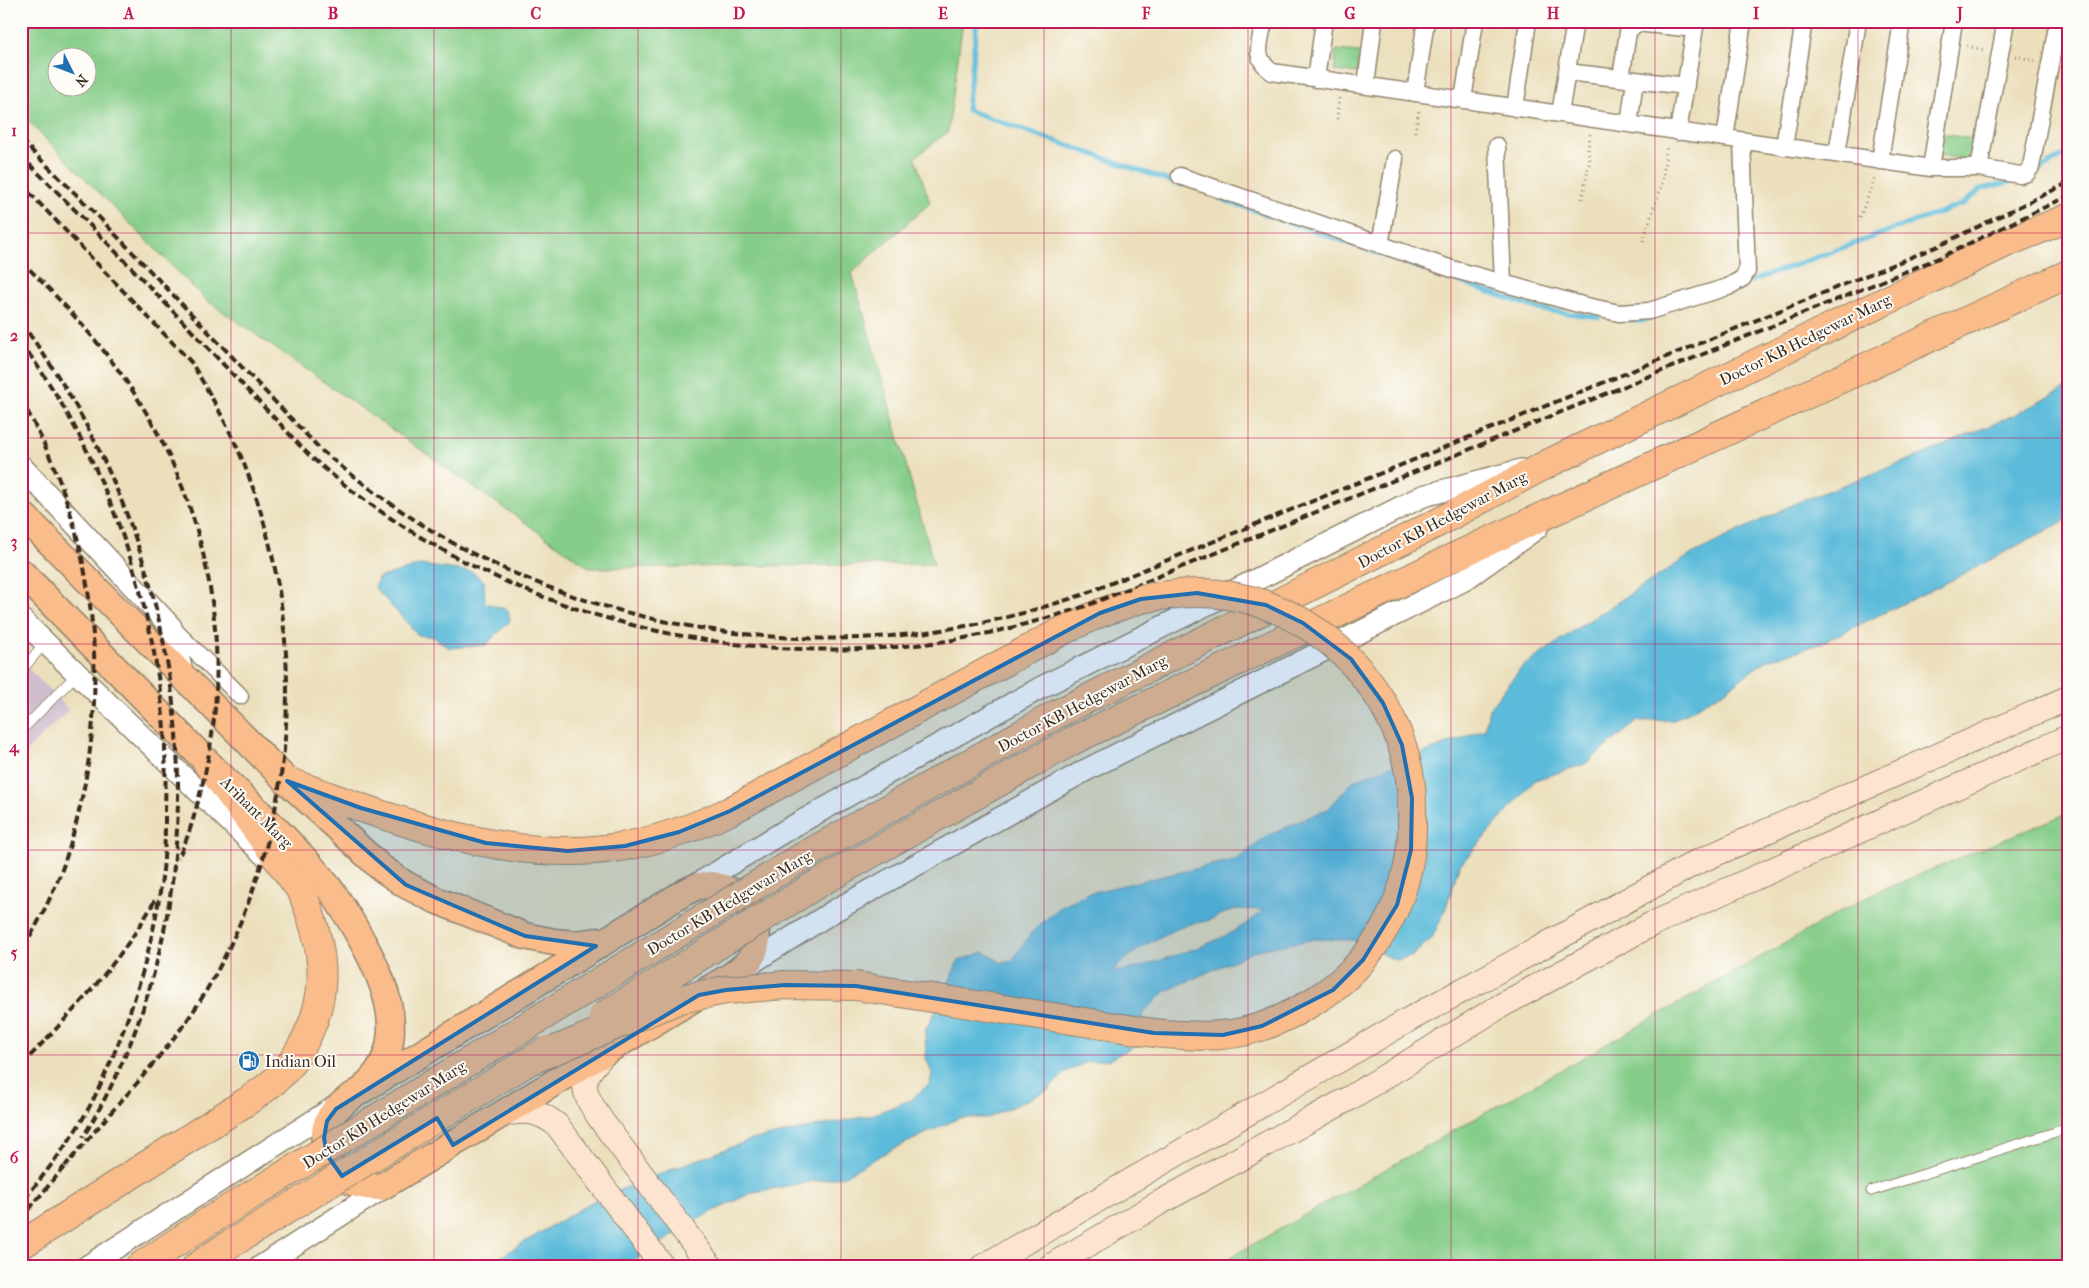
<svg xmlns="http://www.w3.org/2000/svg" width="2089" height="1288" font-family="'IM FELL French Canon',serif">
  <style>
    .industrial { fill: #cfbdce }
    .green { fill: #86cd89; stroke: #607c54; fill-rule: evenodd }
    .water { fill: #5cbbda; stroke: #4c727c; fill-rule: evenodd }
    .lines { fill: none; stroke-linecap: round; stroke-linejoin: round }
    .stream { stroke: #5cbbda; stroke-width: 5 }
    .service-casing { stroke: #93846d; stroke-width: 11 }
    .minor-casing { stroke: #93846d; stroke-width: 19 }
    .tertiary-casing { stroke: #93846d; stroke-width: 24 }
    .secondary-casing { stroke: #93846d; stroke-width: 26 }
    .primary-casing { stroke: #93846d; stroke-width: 29 }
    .trunk-casing { stroke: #93846d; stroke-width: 30 }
    .path { stroke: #93846d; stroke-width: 3; stroke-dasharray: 1 4; stroke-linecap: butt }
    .service { stroke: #fff; stroke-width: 9 }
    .minor { stroke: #fff; stroke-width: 16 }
    .tertiary { stroke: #fff; stroke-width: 21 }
    .secondary { stroke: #fde4d0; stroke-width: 24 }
    .primary { stroke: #f9bc8a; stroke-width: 26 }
    .trunk { stroke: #f9bc8a; stroke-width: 28 }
    .rail { stroke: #3b2a1e; stroke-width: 4; stroke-dasharray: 8 4; stroke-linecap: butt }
    .trunk-bridge-casing { stroke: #93846d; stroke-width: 30; stroke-linecap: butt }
    .trunk-bridge { stroke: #f9bc8a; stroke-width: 28 }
    .marked { fill: #1f6fb2; fill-opacity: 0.2; stroke: #1f6fb2; stroke-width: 4; stroke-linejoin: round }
    .grid { fill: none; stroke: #c2185b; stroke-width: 1; stroke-opacity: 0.55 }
    .labels { text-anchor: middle; stroke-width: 4; stroke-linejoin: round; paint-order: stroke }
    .street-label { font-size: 16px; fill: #3b2a1e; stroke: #fdfcf7 }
    .poi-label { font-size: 16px; fill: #3b2a1e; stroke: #fdfcf7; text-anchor: start }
    .neatline { fill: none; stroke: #c2185b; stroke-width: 2 }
    .grid-label { font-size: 16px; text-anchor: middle; font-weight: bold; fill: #c2185b }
  </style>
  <rect width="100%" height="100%" fill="#fdfcf7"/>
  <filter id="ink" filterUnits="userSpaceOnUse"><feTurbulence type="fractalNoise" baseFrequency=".02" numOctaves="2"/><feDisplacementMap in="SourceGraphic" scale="10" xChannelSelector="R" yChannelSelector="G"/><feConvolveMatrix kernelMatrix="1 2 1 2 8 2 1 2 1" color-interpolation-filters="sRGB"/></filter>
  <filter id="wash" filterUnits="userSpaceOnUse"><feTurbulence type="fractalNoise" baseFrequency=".0096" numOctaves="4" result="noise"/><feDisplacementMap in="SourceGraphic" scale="20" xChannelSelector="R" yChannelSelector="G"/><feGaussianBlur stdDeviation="1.12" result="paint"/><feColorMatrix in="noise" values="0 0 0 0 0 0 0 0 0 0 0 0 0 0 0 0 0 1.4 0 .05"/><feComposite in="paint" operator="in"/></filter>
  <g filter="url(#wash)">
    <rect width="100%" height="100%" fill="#ebdfbc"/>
    <path class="industrial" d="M21,661l48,49 -48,46z"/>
    <path class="green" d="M21,21h942l-15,111 -33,25 15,46 -78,70 82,291 -344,4 -385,-269 -184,-185zM58,58h30v30h-30z
      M1336,50l23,2 -2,21 -23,-2z
      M1943,134l29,5 -4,21 -30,-5z
      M2068,813v454h-855l657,-372z"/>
    <path class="water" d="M2068,387v132l-118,62 -133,64 -52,16 -45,33 -46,26 -36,1 -53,43 -50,16 -76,86 -14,45 -13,27 -21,19 -16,3 -42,-20 -39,-1 -57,11 -91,41 -23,22 -10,34 -23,12 -23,3 -20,9 -19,19 -60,28h-29l-72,34 -43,24 -91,16 -51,25 -78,50h-141l112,-67 74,-30 82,-30 121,-25 38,-15 20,-16 2,-11 -6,-15 -1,-27 18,-34 15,-36 26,-9 18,11 10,-2 20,-29 29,-26 28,-13 149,-34 29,-23 62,-28 24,-27 132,-52 4,-20 32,-41 61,-43 110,-71 104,-51 121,-46 97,-42zM1236,909l28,1c-29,26 -63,37 -100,49 -17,6 -34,12 -52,13 18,-20 47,-36 72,-46 10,-4 21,-3 30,-8 8,-3 13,-7 22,-9z
      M421,565l51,7 12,9 1,22 23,7 2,11 -24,24 -37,3 -15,-11 -16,-2 -43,-47 3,-10z"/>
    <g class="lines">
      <path class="stream" d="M977,21l-10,89 214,75
        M2034,173l34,-20
        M1224,200l318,110 57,7
        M1746,283l217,-79 18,-15 36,-9
        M1628,320l14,1 11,-4"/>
    </g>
  </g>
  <g filter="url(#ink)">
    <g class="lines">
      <g class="service-casing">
        <path id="service" d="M21,671l24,-28
          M21,731l56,-57
          M1871,1191l197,-63"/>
      </g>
      <g class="minor-casing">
        <path id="minor" d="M1264,21c-4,23 -12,36 8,51l659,96h48l41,7 7,-2 4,-6 27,-146
          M1567,72l119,14
          M1621,78l7,-46 8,-9 59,6
          M1316,79l8,-58
          M1366,85l8,-64
          M1415,93l11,-72
          M1463,100l12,-79
          M1515,108l13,-87
          M1560,114l15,-93
          M1629,124l6,-44
          M1678,132l18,-111
          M1725,138l18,-117
          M1497,146l6,137
          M1784,147l20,-126
          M1837,154l21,-133
          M1880,161l22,-140
          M1931,168l23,-147
          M1979,168l27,-147
          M1180,176l272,93 130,36 37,8 30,-2 79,-24 15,-9 4,-7 -5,-130
          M1380,245l15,-86
          M171,627l69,69"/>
      </g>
      <g class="tertiary-casing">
        <path id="tertiary" d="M21,466l150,161 12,49
          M21,619l242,235
          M691,888l97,-59 254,-142 381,-191 98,-26
          M742,969l92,-58 252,-141 378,-190 73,-52
          M86,1267l252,-162
          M260,1267l131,-84"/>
      </g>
      <g class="secondary-casing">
        <path id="secondary" d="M606,1052c-28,28 -26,37 -5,68l110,147
          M503,1114c23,-4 35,-4 54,11l106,142
          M982,1267l428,-248 285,-156 373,-165
          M1049,1267l112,-65 187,-103 154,-94 150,-81 416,-187"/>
      </g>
      <g class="primary-casing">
        <path id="primary" d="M21,513l266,268 93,86 26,18 32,16 87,35 29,6 22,2 24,-3
          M21,572c57,58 114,117 172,176 45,46 97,90 137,141 11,15 21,32 30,48 25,44 51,104 8,146
          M712,885c11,3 21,5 29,13 17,15 22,47 6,65 -5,5 -11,9 -16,13l-350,211c-30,0 -51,-11 -56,-43 -1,-7 0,-16 3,-23 4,-10 13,-16 21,-23l336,-206 13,-6z"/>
      </g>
      <g class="trunk-casing">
        <path id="trunk" d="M287,781c105,38 225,86 339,65 36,-7 70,-19 104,-35l334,-181 36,-17 41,-14
          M804,856l253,-142 380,-191 112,-60 459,-221 60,-24
          M819,883l253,-142 378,-182 618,-285
          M21,1245l225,-143c17,-12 37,-25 48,-43 38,-57 33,-106 8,-167l-95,-129
          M139,1267l70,-46
          M196,1267l28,-19"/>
      </g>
      <path class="path" d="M1967,46l18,4
        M2015,56l21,5
        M1337,119l2,-21
        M1415,132l4,-22
        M1582,199l8,-39 -2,-9 2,-17
        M1860,217l16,-41
        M1643,241l19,-58 5,-38"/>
      <use href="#service" class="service"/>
      <use href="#minor" class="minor"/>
      <use href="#tertiary" class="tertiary"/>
      <use href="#secondary" class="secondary"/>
      <use href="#primary" class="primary"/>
      <use href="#trunk" class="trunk"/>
      <path class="rail" d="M21,140l73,72 228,239c44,36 90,70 140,97 151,80 330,109 498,79 42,-7 82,-19 122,-32l854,-348 132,-64
        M21,156c69,68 135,137 201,207 20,21 40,42 60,63 11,12 22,25 35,36 164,142 384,206 599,183 58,-6 114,-21 170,-39l855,-349 127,-61
        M21,184l170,178c21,35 41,70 55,107 67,174 52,372 -46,532 -18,29 -40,54 -62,81 -25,28 -49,56 -73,84
        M21,261c43,42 83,85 115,135 75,117 100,260 65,394 -6,23 -12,47 -23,68
        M21,323c174,229 216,564 62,814
        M21,343c77,102 128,238 141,365 4,33 4,68 3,102 0,20 0,40 -2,60 -9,78 -34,156 -68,226 -19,39 -47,74 -74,107
        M21,400c82,140 94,312 43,464 -11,31 -27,61 -43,89
        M21,1064c12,-10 22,-22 33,-33 38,-40 75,-83 101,-131
        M21,1219l48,-58"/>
      <g class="trunk-bridge-casing">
        <path id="trunk-bridge" d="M603,1016l216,-133
          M531,1060l149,-61 46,-9 59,-5 71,1 298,47c22,2 45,4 67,2 32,-2 66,-17 93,-34 59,-36 96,-100 98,-170 0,-21 1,-42 -4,-63 -20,-97 -112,-177 -212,-175 -19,0 -37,3 -55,6
          M209,1221l595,-365
          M224,1248l323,-198"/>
      </g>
      <use href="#trunk-bridge" class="trunk-bridge"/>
    </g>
  </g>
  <path class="marked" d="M1197,593l69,12 37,18 48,36 32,44 19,42 10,53 -1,52 -14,55 -34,55 -30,30 -71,36 -39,9 -69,-2 -298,-47 -71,-1 -59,5 -27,5 -246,150 -16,-27 -95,58 -15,-21 -3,-17 3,-17 9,-12 260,-163 -71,-10 -119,-51 -119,-104 74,27 125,35 82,8 57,-5 54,-14 51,-21 370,-198 41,-14z"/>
  <path class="grid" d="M231,21v1246M434,21v1246M638,21v1246M841,21v1246M1044,21v1246M1248,21v1246M1451,21v1246M1655,21v1246M1858,21v1246M21,233h2047M21,438h2047M21,644h2047M21,850h2047M21,1055h2047"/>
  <defs>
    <g id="fuel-disc" transform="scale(1.125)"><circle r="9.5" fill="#1f6fb2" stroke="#fdfcf7"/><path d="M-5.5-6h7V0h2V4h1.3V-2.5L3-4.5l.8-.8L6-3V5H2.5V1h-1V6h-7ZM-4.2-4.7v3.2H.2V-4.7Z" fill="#fff"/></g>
  </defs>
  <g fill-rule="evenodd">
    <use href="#fuel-disc" x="249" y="1061"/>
  </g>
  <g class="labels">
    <g class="street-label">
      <text transform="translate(1805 339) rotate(-26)" y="6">Doctor KB Hedgewar Marg</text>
      <text transform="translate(1442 519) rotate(-28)" y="6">Doctor KB Hedgewar Marg</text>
      <text transform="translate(1082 703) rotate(-28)" y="6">Doctor KB Hedgewar Marg</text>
      <text transform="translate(257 812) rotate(45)" y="6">Arihant Marg</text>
      <text transform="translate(729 902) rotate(-31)" y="6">Doctor KB Hedgewar Marg</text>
      <text transform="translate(384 1114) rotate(-32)" y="6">Doctor KB Hedgewar Marg</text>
    </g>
    <g class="poi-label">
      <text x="265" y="1067">Indian Oil</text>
    </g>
  </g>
  <rect width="2089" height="1288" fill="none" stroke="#fdfcf7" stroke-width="55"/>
  <g transform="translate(72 72) rotate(132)"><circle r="24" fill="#fdfcf7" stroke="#afa8a0"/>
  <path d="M0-4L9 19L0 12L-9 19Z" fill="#1f6fb2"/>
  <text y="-8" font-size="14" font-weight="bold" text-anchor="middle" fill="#3b2a1e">N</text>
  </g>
  <rect x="28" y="28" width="2034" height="1232" class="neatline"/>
  <g class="grid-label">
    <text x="129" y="19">A</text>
    <text x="333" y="19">B</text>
    <text x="536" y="19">C</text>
    <text x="739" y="19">D</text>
    <text x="943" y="19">E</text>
    <text x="1146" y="19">F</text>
    <text x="1350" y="19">G</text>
    <text x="1553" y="19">H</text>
    <text x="1756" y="19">I</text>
    <text x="1960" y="19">J</text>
    <text x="14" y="136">1</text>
    <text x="14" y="341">2</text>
    <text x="14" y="547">3</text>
    <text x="14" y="752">4</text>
    <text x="14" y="958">5</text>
    <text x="14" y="1163">6</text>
  </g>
</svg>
